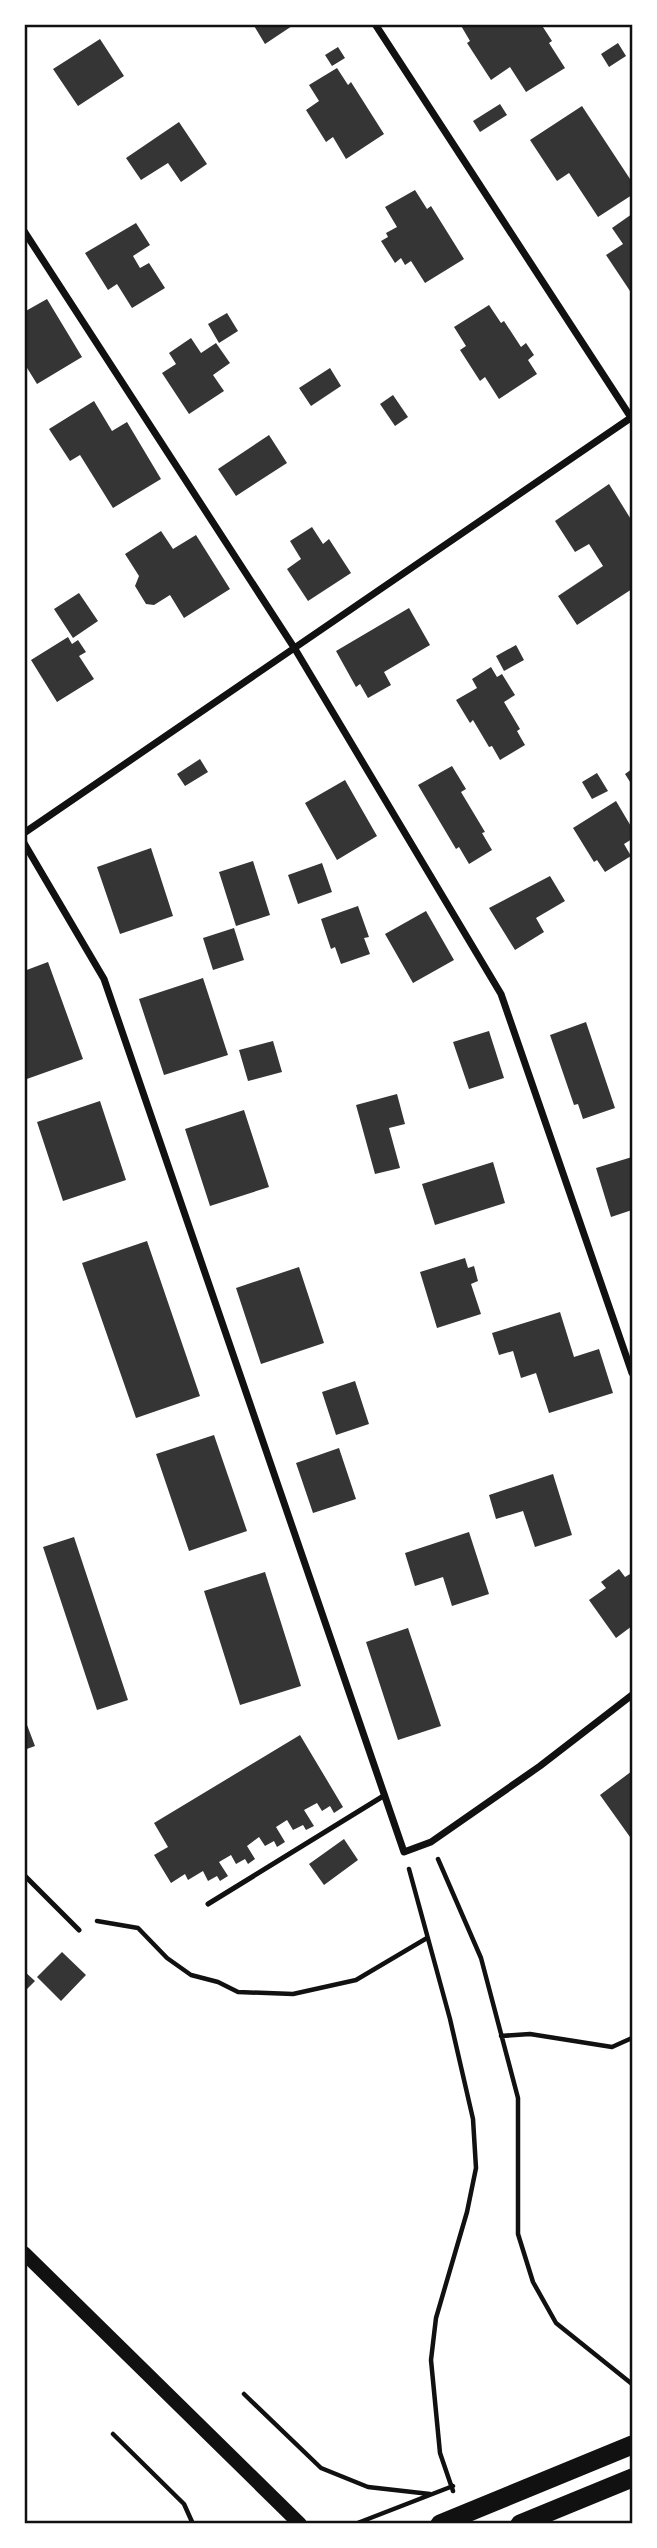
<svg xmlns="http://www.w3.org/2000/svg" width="657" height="2548" font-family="'Asap Condensed',sans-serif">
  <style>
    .building { fill: #353535 }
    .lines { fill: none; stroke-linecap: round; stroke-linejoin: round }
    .path { stroke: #111; stroke-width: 4.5 }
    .service { stroke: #111; stroke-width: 5 }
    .minor { stroke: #111; stroke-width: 7 }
    .secondary { stroke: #111; stroke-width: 14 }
    .trunk { stroke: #111; stroke-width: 19 }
    .neatline { fill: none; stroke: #111; stroke-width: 2.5 }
  </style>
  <rect width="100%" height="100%" fill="#fff"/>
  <path class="building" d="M253,24h42l-30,20z
    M460,24h81l11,17 -3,2 16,25 -39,24 -16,-25 -19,13 -24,-37 3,-2z
    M100,39l24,37 -46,30 -25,-37z
    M618,43l8,13 -17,11 -8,-13z
    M338,47l7,11 -13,8 -7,-11z
    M337,68l11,17 3,-3 33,52 -38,25 -13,-22 -7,5 -20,-32 13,-9 -10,-16z
    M500,104l7,11 -27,17 -7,-11z
    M582,106l50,76v13l-34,22 -29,-44 -12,8 -27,-41z
    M179,122l28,42 -26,18 -13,-19 -27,17 -15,-22z
    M415,190l12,19 4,-3 33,53 -39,24 -14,-22 -6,4 -4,-7 -6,5 -14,-22 7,-4 -2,-4 11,-6 -12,-20z
    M632,214v80l-26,-39 17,-11 -11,-16z
    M136,223l14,22 -17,11 7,12 9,-5 16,25 -33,20 -15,-24 -9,6 -23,-37z
    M47,299l35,58 -45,27 -13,-21v-51z
    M489,305l12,18 3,-2 17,26 5,-4 8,12 -6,5 9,14 -38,25 -14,-22 -5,4 -20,-31 6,-4 -12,-19z
    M227,313l11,18 -19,12 -11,-19z
    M191,338l10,15 15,-10 14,20 -17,12 11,16 -35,23 -27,-41 14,-9 -7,-11z
    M330,368l11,18 -30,20 -12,-18z
    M393,395l15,22 -13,9 -15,-22z
    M94,401l18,30 15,-9 34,57 -48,29 -33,-53 -10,6 -21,-32z
    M269,435l18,28 -51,33 -18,-27z
    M609,484l23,37v68l-55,36 -19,-29 45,-30 -14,-22 -14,8 -20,-31z
    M312,527l11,17 6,-5 22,34 -43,28 -21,-32 14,-10 -11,-18z
    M161,531l12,18 23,-14 34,54 -46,29 -14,-23 -16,10 -8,-1 -11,-18 4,-10 -14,-22z
    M79,593l19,28 -25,17 -19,-29z
    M409,608l21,37 -46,27 7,13 -23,13 -8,-14 -4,3 -20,-36z
    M68,637l4,7 6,-4 8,12 -7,4 15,23 -37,23 -26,-42z
    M516,645l8,15 -20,11 -8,-15z
    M491,667l6,10 5,-3 13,21 -11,7 16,27 -3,2 8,14 -25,15 -8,-14 -3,1 -16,-27 -3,3 -14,-23 21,-12 -5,-9z
    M200,759l8,13 -23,14 -8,-12z
    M452,766l14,23 -5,3 24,40 -3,1 10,17 -23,14 -10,-17 -3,2 -38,-64z
    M632,769v16l-7,-11z
    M597,773l11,18 -16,8 -10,-17z
    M345,780l32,56 -40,24 -32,-57z
    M616,801l16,27v11l-8,5 7,12 -26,16 -8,-12 -3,2 -21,-34z
    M151,848l22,68 -53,18 -23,-67z
    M253,861l17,54 -34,11 -17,-54z
    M322,863l10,29 -34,12 -10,-29z
    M550,876l15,25 -29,17 8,14 -29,18 -26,-42z
    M358,906l11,31 -5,1 6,16 -29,10 -6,-17 -4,2 -10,-30z
    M426,911l28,49 -41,23 -28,-49z
    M234,928l10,32 -31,10 -10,-32z
    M48,962l35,97 -59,21v-109z
    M203,978l25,77 -64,20 -25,-76z
    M586,1022l29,86 -32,11 -5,-15 -4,1 -24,-70z
    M489,1031l15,47 -35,11 -16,-47z
    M273,1041l9,31 -34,9 -9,-31z
    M397,1094l8,30 -16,4 11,40 -25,6 -19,-69z
    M100,1101l26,79 -63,21 -26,-79z
    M244,1110l25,77 -59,19 -25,-77z
    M632,1157v53l-21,7 -15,-49z
    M493,1162l12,41 -70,22 -13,-41z
    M147,1241l53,155 -64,22 -54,-155z
    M465,1258l3,10 6,-2 4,15 -7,3 10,30 -44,14 -17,-56z
    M299,1267l25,76 -63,21 -25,-76z
    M560,1312l14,45 25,-8 14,44 -64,20 -13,-40 -15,5 -8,-27 -14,4 -7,-22z
    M355,1381l14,43 -33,11 -14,-43z
    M214,1435l33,96 -58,20 -33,-97z
    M339,1448l17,51 -43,14 -17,-50z
    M553,1474l19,61 -37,12 -12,-36 -27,8 -7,-24z
    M469,1532l20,62 -37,12 -9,-29 -28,9 -10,-33z
    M74,1537l54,163 -31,10 -54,-163z
    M619,1569l6,8 5,-3 2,4v48l-16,12 -27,-38 17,-12 -5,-6z
    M265,1572l36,114 -61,19 -36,-114z
    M408,1628l33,98 -43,14 -32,-98z
    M24,1717l11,29 -11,4z
    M300,1735l43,72 -9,6 -4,-7 -8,5 -5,-8 -13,7 10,16 -8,4 -3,-5 -10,5 -6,-10 -11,7 9,15 -8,5 -3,-6 -9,5 -6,-9 -12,9 8,13 -7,5 -3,-5 -9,5 -5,-9 -12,7 9,14 -8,5 -3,-5 -9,5 -5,-10 -15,9 -3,-6 -14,9 -17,-28 14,-8 -14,-24z
    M632,1771v64l-2,2 -30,-42z
    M344,1839l14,21 -34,25 -15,-21z
    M62,1952l24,23 -25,26 -24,-24z
    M24,1971l11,10 -11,11z"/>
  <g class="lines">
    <path class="path" d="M438,1859l43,99 37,140v136l15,48 23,41 76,61
      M409,1869l41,150 23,100 3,49 -9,44 -31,106 -5,42 9,93 13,38
      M97,1921l41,7 29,30 24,17 27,7 20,10 55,2 63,-14 71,-42
      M501,2036l29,-2 82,13 20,-9
      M244,2394l77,74 47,19 62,7
      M113,2434l71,70 9,20
      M355,2524l98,-38"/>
    <path class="service" d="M24,1875l55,55
      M208,1904l177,-109"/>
    <path class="minor" d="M375,24l257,395
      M24,231l271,418 206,345 131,379
      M24,833l608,-416
      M24,843l80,136 300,873 27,-10 109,-76 92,-71"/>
    <path class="secondary" d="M24,2253l276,271"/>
    <path class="trunk" d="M440,2524l192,-79
      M520,2524l112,-46"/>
  </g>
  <rect width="657" height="2548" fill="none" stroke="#ffffff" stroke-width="52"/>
  <rect x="26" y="26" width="605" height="2496" class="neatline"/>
</svg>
